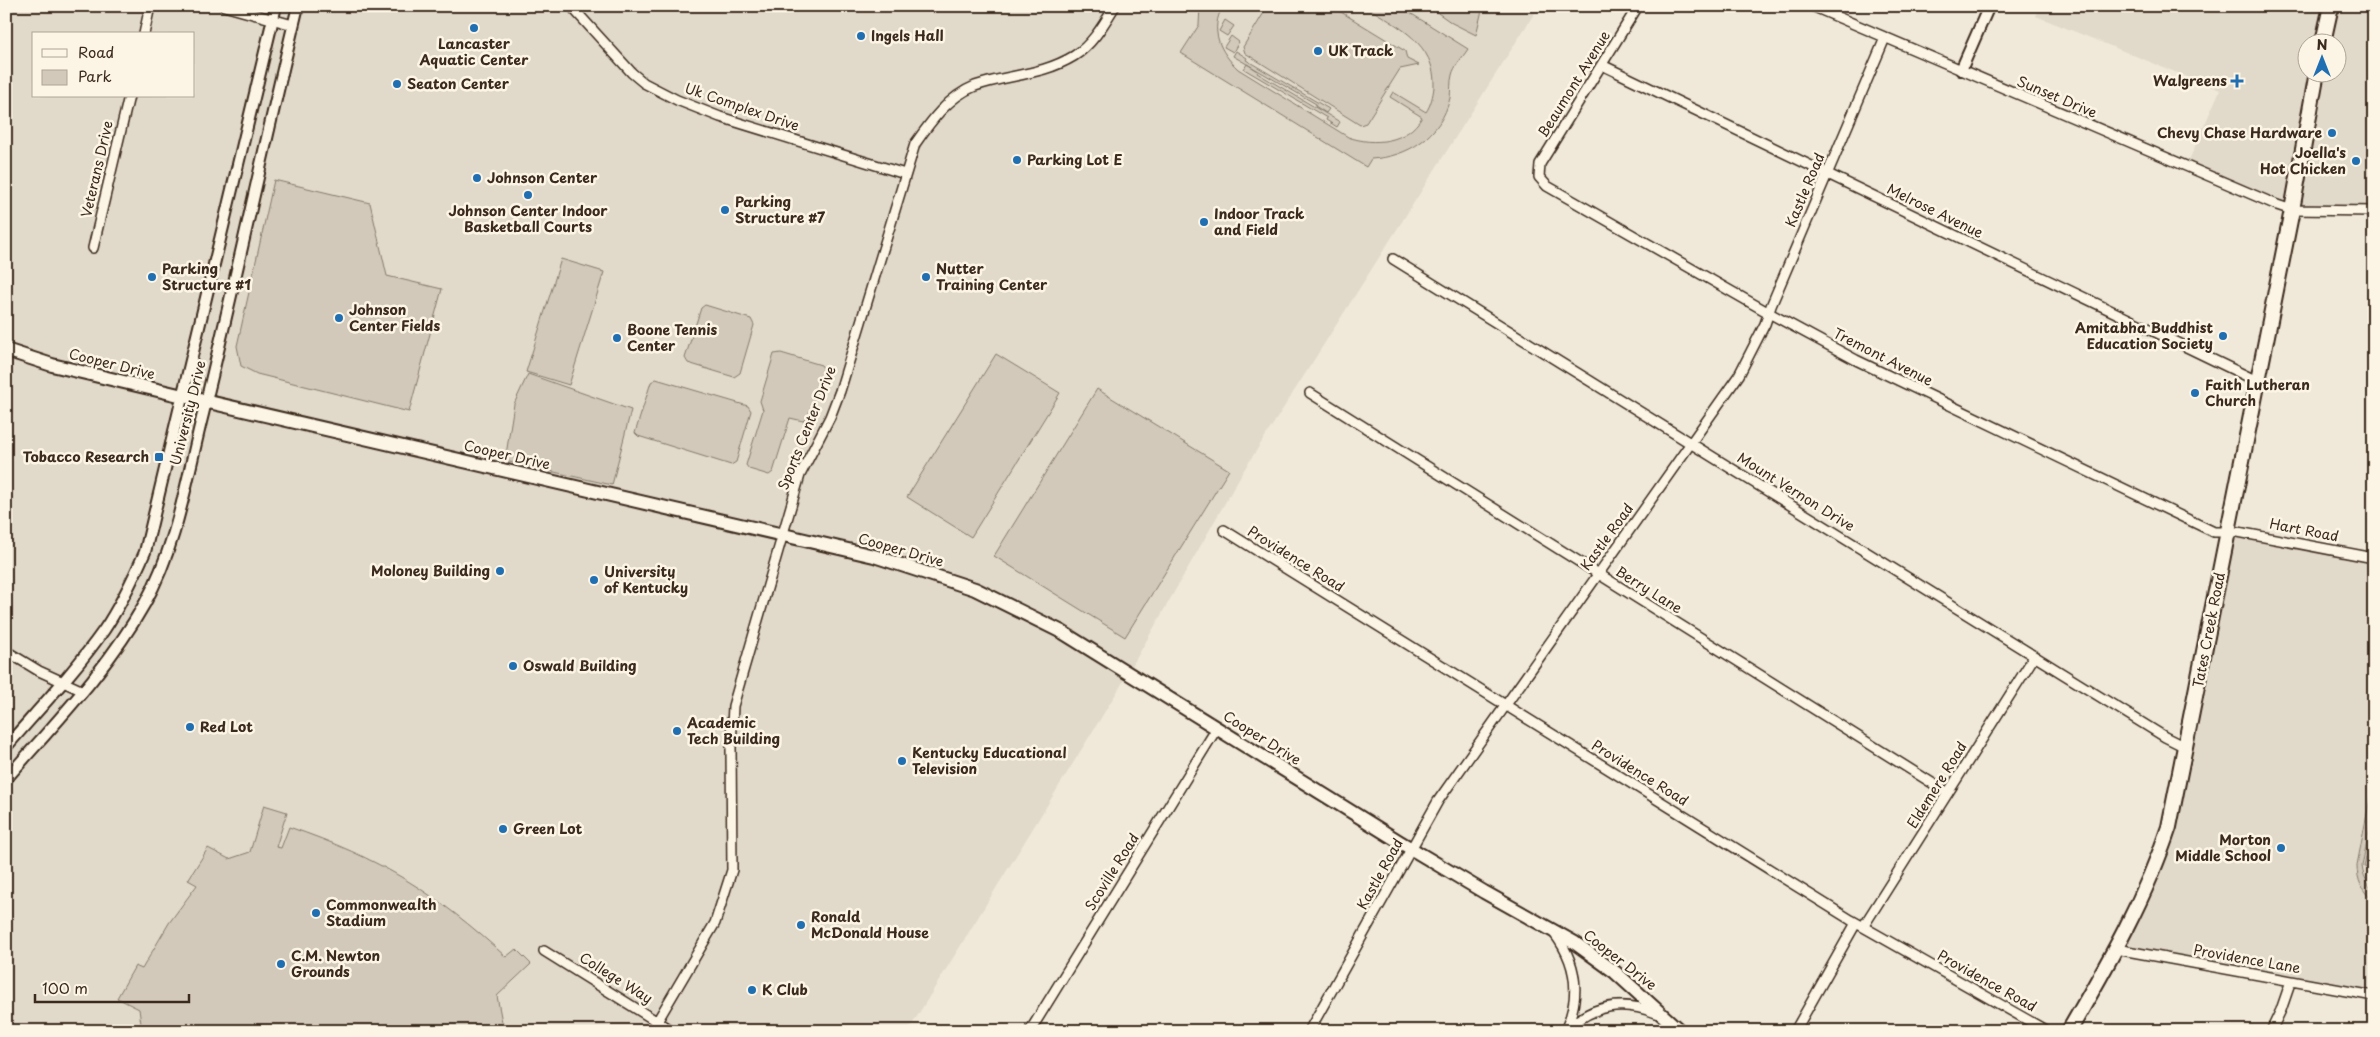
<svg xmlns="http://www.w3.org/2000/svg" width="2380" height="1037" font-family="'Playpen Sans',sans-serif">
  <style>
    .built { fill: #e1d9c9; fill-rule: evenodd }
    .green { fill: #d2c9ba; stroke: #867a6c }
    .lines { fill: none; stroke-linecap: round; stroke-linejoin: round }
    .minor-casing { stroke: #3b2a1e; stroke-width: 12 }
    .tertiary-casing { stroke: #3b2a1e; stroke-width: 14 }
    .secondary-casing { stroke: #3b2a1e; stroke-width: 16 }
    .primary-casing { stroke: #3b2a1e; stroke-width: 18 }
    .minor { stroke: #fcf5e5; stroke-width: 9 }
    .tertiary { stroke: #fcf5e5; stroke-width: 10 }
    .secondary { stroke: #fcf5e5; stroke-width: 12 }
    .primary { stroke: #fcf5e5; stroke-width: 14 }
    .poi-dot { fill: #1f6fb2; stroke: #fcf5e5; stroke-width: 2 }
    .labels { text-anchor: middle; stroke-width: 5; stroke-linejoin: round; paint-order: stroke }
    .poi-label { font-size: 14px; font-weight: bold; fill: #3b2a1e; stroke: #fcf5e5; text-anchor: start }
    .street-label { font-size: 14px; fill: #3b2a1e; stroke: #fcf5e5 }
  </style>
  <rect width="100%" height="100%" fill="#f0e9d9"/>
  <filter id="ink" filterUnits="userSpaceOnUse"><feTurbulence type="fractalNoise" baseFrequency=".02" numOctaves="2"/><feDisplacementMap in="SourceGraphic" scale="10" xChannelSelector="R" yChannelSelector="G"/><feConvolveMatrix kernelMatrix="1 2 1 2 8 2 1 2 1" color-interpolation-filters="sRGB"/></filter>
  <g filter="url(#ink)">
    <path class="built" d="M6,6h1533l-297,467 -122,214 -212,344h-902zM34,34h160v62h-160z
      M2040,6h334v205l-82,-1 -106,-43 34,-77 -184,-74zM2308,42h30v30h-30z
      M2229,532l145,26v438l-258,-47 42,-87z"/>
    <path class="green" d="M1200,6h23c-14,24 -3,46 15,63l110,68c26,9 59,6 74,-20l-32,-20 3,-5 33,20c5,-7 7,-17 8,-25 2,-44 -37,-61 -69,-81h34l69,43c-5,8 -14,17 -16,26 -2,7 -1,16 -2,23 -9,38 -42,59 -79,61l-5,8 -185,-114 18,-28z
      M1268,6h68l-3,5 8,1 64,39 2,8 12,6 -19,4 -34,54 -6,2 -115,-72 -2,-6z
      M1428,6h55l-7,29 -24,-12z
      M1225,20l9,6 -7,10 -8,-5z
      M1231,36l8,6 -6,10 -9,-5z
      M1236,51l11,7 -1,2 83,49 -3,4 -11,-7 1,-2 -83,-48z
      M1247,64l11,7 -1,2 83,49 -3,5 -11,-7 1,-2 -83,-49z
      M274,180l96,23 17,73 55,13 -33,123 -152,-38 -16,-8 -4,-20z
      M561,259l43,13 -35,113 -43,-13z
      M705,305l46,14 3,6 -14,48 -6,4 -46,-14 -3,-5 16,-50z
      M781,353l40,12 3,4 -16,48 -5,4 -13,-3 -17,54 -4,3 -20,-6 -3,-4 17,-55 -3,-9 14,-47z
      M996,354l64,39 -89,144 -64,-40z
      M528,374l103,36 -19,75 -107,-24 9,-57z
      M656,379l92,27 3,5 -15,51 -5,3 -93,-29 -3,-3 16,-51z
      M1097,389l132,81 -104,167 -131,-81z
      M2374,778v29l-12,59c1,14 12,23 12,35 -12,-9 -17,-21 -17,-36z
      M264,805l23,7 -11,35 5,1 8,-21c91,31 146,65 217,130l10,-8 15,15 -34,32 5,26 15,9h-375l-3,-22 -22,-11 18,-32 7,3 27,-46 28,-38 -9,-5 20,-32 21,11 21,-7z
      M2374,821v48l-10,-2z"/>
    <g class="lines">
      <g class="minor-casing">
        <path id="minor" d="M224,6l69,19
          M571,6l61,67 12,10 33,17 43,17 185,57
          M1638,6l-98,158 -1,13 8,9 222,127 87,47 358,172h24l136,26
          M1812,6l465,199 15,5 82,1
          M144,34l6,-28
          M1602,65l655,316
          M93,248l36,-152
          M1393,259l772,478 20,10
          M1310,393l638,400
          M1224,530l627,390 196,111
          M6,651l33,20 44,20
          M1863,927l171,-270
          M1554,933c24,31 27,63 11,98
          M2116,949l258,47
          M544,951l128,80
          M658,1020l57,-97 17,-53 -1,-123 2,-41 67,-231 30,-58 10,-26 75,-247c16,-23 33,-47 60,-58 34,-12 66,-10 99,-30 18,-11 30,-32 41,-50
          M1567,1029c27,-25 56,-29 89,-16
          M1030,1031l187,-303
          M1309,1031l129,-230 301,-426 26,-51 6,-18 114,-268
          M1795,1031l61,-108
          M2271,1031l10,-21 10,-29"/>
      </g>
      <g class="tertiary-casing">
        <path id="tertiary" d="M1961,70l28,-64
          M6,747c33,-38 69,-76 98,-117 17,-25 29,-51 41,-78l131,-546
          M6,779c49,-56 102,-110 139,-176 32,-57 42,-126 58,-189 33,-135 62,-272 95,-408"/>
      </g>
      <g class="secondary-casing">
        <path id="secondary" d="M6,350l46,15 131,31 691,160 101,33 87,43 338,210 84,50 91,51 40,29 65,59"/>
      </g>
      <g class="primary-casing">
        <path id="primary" d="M2323,42l8,-36
          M2069,1031c38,-66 76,-131 100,-204l123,-617 25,-138"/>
      </g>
      <use href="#minor" class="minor"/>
      <use href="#tertiary" class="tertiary"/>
      <use href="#secondary" class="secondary"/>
      <use href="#primary" class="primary"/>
    </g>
  </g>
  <g class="poi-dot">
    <circle cx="474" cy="28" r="5"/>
    <circle cx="861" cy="36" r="5"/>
    <circle cx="1318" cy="51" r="5"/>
    <path d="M2234.5 73.5h5v5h5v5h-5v5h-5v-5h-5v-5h5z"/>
    <circle cx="397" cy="84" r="5"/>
    <circle cx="2332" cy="133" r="5"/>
    <circle cx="1017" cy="160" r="5"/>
    <circle cx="2356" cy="161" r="5"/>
    <circle cx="477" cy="178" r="5"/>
    <circle cx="528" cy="195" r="5"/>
    <circle cx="725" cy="210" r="5"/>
    <circle cx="1204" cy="222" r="5"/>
    <circle cx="152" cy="277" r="5"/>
    <circle cx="926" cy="277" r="5"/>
    <circle cx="339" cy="318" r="5"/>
    <circle cx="2223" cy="336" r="5"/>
    <circle cx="617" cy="338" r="5"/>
    <circle cx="2195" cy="393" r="5"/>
    <rect x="154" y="452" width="10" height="10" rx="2.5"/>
    <circle cx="500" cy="571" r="5"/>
    <circle cx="594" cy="580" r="5"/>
    <circle cx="513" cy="666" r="5"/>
    <circle cx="190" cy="727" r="5"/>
    <circle cx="677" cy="731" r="5"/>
    <circle cx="902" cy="761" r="5"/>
    <circle cx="503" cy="829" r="5"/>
    <circle cx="2281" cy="848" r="5"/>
    <circle cx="316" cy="913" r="5"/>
    <circle cx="801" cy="925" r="5"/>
    <circle cx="281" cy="964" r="5"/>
    <circle cx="752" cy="990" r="5"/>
  </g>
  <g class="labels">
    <g class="poi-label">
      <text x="871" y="41">Ingels Hall</text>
      <text x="474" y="49" text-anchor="middle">Lancaster<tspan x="474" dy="16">Aquatic Center</tspan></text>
      <text x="1328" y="56">UK Track</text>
      <text x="2227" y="86" text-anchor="end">Walgreens</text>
      <text x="407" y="89">Seaton Center</text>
      <text x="2322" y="138" text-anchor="end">Chevy Chase Hardware</text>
      <text x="2346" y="158" text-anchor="end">Joella's<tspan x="2346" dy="16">Hot Chicken</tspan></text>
      <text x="1027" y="165">Parking Lot E</text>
      <text x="487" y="183">Johnson Center</text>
      <text x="735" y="207">Parking<tspan x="735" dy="16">Structure #7</tspan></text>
      <text x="528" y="216" text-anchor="middle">Johnson Center Indoor<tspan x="528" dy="16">Basketball Courts</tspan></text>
      <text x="1214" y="219">Indoor Track<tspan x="1214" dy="16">and Field</tspan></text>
      <text x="162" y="274">Parking<tspan x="162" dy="16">Structure #1</tspan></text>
      <text x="936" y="274">Nutter<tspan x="936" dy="16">Training Center</tspan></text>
      <text x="349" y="315">Johnson<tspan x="349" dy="16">Center Fields</tspan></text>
      <text x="2213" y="333" text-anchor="end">Amitabha Buddhist<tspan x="2213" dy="16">Education Society</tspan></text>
      <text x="627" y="335">Boone Tennis<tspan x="627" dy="16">Center</tspan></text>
      <text x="2205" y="390">Faith Lutheran<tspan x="2205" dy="16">Church</tspan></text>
      <text x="149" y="462" text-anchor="end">Tobacco Research</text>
      <text x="490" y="576" text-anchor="end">Moloney Building</text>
      <text x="604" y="577">University<tspan x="604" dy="16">of Kentucky</tspan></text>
      <text x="523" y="671">Oswald Building</text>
      <text x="687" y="728">Academic<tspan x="687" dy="16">Tech Building</tspan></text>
      <text x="200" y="732">Red Lot</text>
      <text x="912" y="758">Kentucky Educational<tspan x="912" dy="16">Television</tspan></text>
      <text x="513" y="834">Green Lot</text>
      <text x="2271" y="845" text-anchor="end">Morton<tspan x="2271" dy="16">Middle School</tspan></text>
      <text x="326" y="910">Commonwealth<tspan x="326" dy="16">Stadium</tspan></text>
      <text x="811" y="922">Ronald<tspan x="811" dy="16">McDonald House</tspan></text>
      <text x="291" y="961">C.M. Newton<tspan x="291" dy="16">Grounds</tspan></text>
      <text x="762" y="995">K Club</text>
    </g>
    <g class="street-label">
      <text transform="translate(1574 84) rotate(-58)" y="5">Beaumont Avenue</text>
      <text transform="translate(2057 97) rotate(23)" y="5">Sunset Drive</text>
      <text transform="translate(742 107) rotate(19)" y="5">Uk Complex Drive</text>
      <text transform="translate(97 169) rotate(-77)" y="5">Veterans Drive</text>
      <text transform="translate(1805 190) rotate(-67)" y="5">Kastle Road</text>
      <text transform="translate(1935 211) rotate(26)" y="5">Melrose Avenue</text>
      <text transform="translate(1883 357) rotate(27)" y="5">Tremont Avenue</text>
      <text transform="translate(112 364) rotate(14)" y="5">Cooper Drive</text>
      <text transform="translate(188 413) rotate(-76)" y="5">University Drive</text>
      <text transform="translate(807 428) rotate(-68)" y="5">Sports Center Drive</text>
      <text transform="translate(507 455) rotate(13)" y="5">Cooper Drive</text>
      <text transform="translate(1796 492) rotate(32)" y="5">Mount Vernon Drive</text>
      <text transform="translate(2304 530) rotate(11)" y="5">Hart Road</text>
      <text transform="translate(1607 537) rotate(-54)" y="5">Kastle Road</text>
      <text transform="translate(901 550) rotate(16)" y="5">Cooper Drive</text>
      <text transform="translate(1296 559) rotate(32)" y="5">Providence Road</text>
      <text transform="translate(1649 590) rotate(32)" y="5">Berry Lane</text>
      <text transform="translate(2209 630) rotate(-79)" y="5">Tates Creek Road</text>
      <text transform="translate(1262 738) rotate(32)" y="5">Cooper Drive</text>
      <text transform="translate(1640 773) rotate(32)" y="5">Providence Road</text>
      <text transform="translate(1937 785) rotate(-58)" y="5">Eldemere Road</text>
      <text transform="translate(1112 872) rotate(-58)" y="5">Scoville Road</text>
      <text transform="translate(1380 874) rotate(-61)" y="5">Kastle Road</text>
      <text transform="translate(2247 959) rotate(10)" y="5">Providence Lane</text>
      <text transform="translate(1620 960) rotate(38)" y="5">Cooper Drive</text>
      <text transform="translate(616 978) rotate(32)" y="5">College Way</text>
      <text transform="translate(1987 981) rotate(29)" y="5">Providence Road</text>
    </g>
  </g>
  <rect width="2380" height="1037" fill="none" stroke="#fcf5e5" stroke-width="25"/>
  <rect x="12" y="12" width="2355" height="1012" fill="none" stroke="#3b2a1e" stroke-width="2" filter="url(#ink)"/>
  <rect x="32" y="32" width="162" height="65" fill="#fcf5e5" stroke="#afa495"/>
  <rect x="42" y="49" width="25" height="8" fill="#fcf5e5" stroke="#afa495"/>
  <text x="78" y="58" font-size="15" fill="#3b2a1e">Road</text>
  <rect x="42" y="70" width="25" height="15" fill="#d2c9ba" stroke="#afa495"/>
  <text x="78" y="82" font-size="15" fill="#3b2a1e">Park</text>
  <g transform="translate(2322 58)"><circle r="24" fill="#fcf5e5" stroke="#afa495"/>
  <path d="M0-4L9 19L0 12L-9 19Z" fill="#1f6fb2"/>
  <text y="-8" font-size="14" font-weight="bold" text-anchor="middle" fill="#3b2a1e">N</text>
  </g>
  <path d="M35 994v8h154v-8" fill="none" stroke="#3b2a1e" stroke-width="2.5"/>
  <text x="42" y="994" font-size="15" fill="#3b2a1e" stroke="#fcf5e5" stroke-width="4" paint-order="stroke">100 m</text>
</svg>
